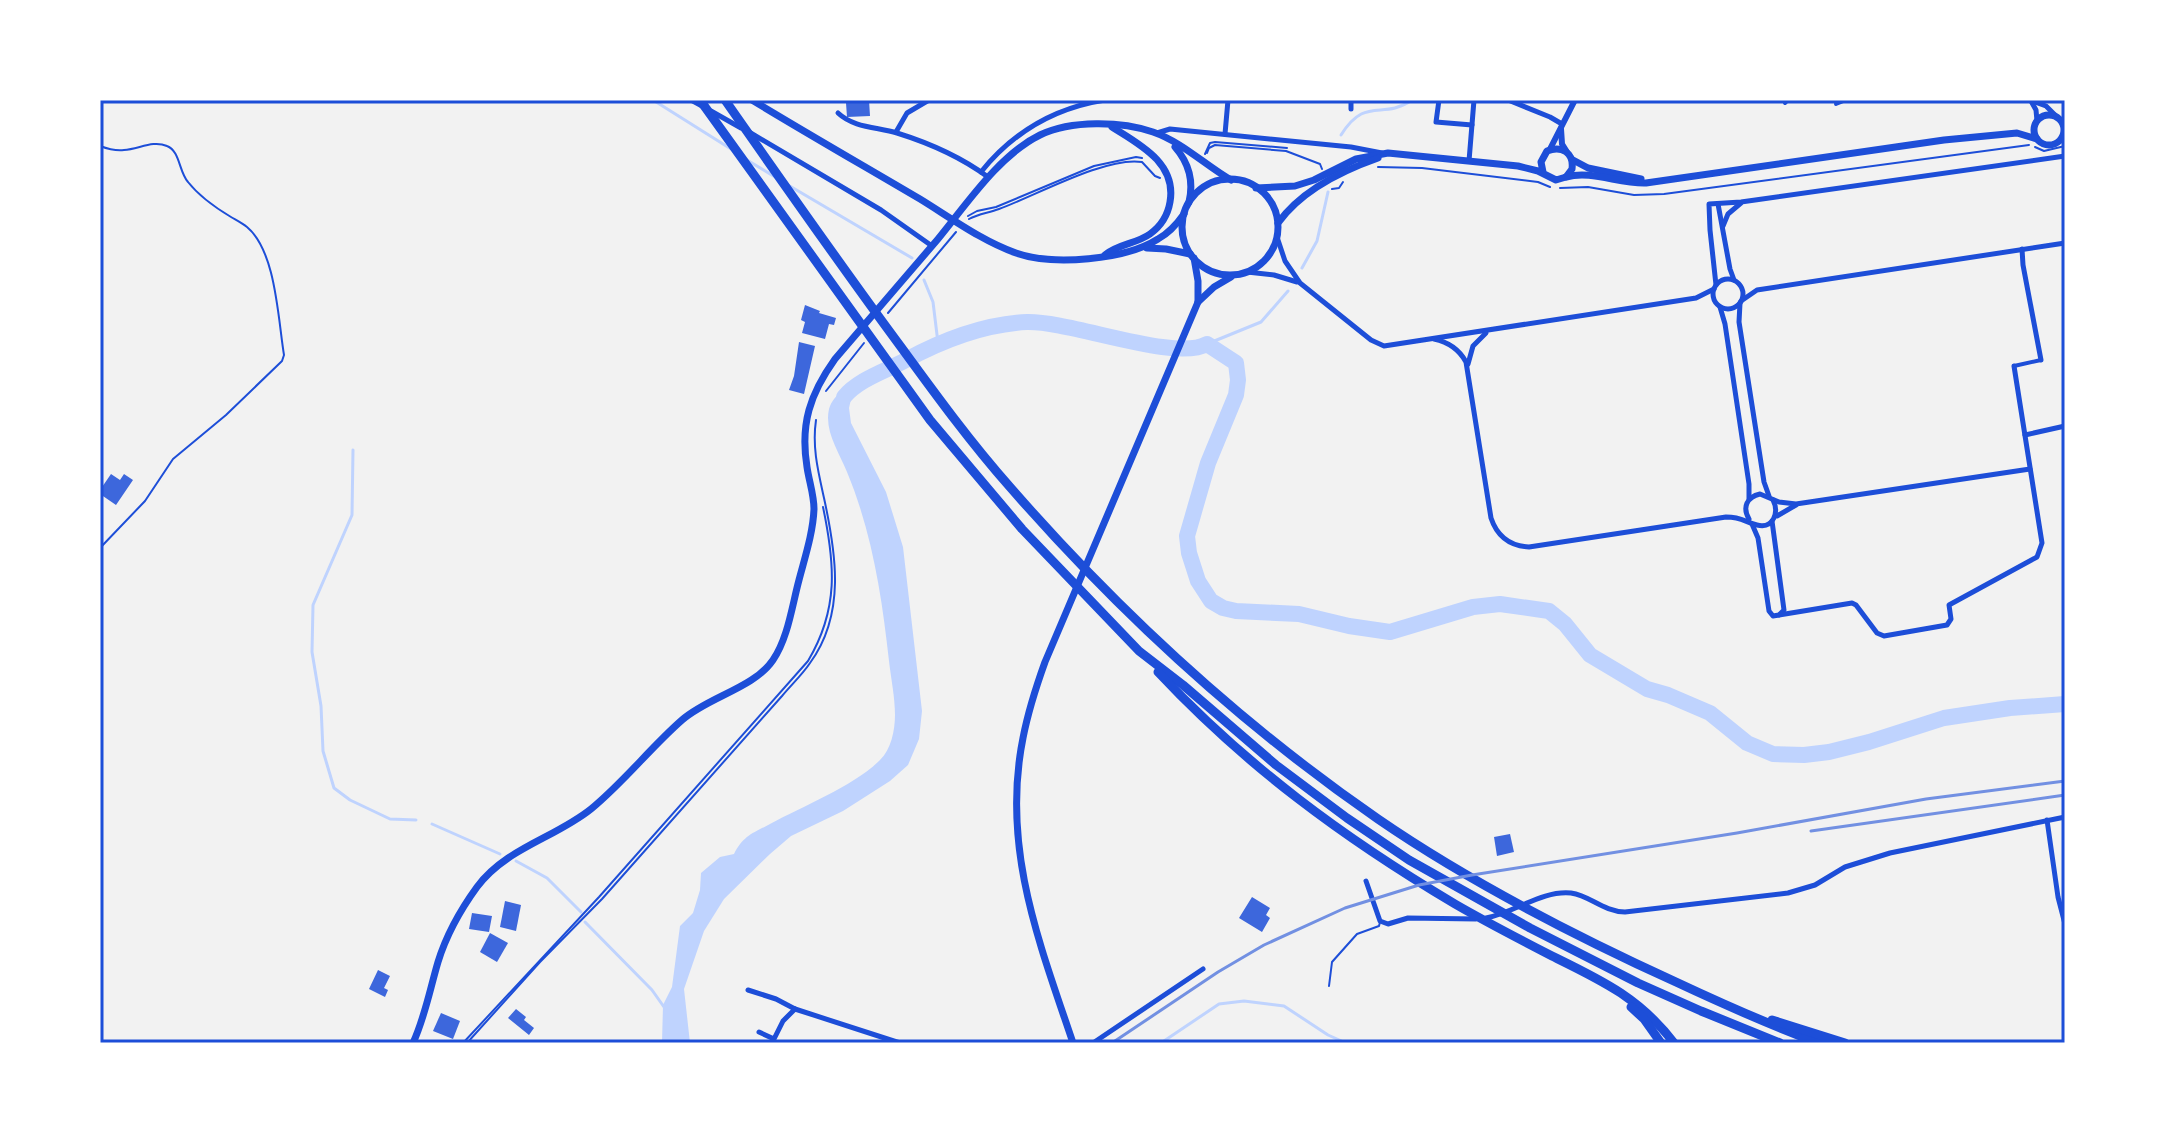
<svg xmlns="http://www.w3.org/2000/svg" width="2165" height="1143" viewBox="0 0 2165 1143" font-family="'Crimson Pro',serif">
<rect width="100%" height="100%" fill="#f2f2f2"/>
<!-- water -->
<path fill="#bfd3fe" d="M860,383l-8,12 -3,13 2,15 35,69 17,55 19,164 -3,28 -11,26 -18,16 -47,30 -52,25 -21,18 -46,45 -20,32 -20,58 6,54h-28l1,-38 9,-18 8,-61 13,-13 7,-23 1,-17 19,-16 14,-3c9,-18 19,-21 36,-30 33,-18 84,-38 110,-64 11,-10 15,-30 15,-45 0,-18 -4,-36 -6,-54 -7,-64 -17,-129 -42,-189 -8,-20 -23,-41 -18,-63 5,-16 18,-20 31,-26z"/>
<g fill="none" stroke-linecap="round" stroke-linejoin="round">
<!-- stream -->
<g stroke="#bfd3fe" stroke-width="3">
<polyline points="653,100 731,149"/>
<path d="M1341,135c25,-40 41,-14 71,-35"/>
<polyline points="747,160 775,177"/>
<polyline points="788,185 912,258"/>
<polyline points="1302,268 1317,241 1328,192"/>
<polyline points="924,280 933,302 938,343"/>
<polyline points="1207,344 1261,322 1288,291"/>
<polyline points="353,450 352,515 313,605 312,652 321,706 323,751 334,788 350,800 390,819 416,820"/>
<polyline points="432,824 500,854"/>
<polyline points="516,861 547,878 581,912"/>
<polyline points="585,922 652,990 664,1007"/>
<polyline points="1161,1043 1219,1004 1244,1001 1284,1006 1328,1035 1346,1043"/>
</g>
<!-- river -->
<path stroke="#bfd3fe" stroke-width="16" d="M844,397c15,-18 42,-26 62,-37 37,-20 79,-36 121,-38 44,-1 148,40 180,22l29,19 2,17 -2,15 -28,68 -21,73 2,17 9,28 13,20 12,7 13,3 63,3 50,12 41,6 83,-25 27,-3 49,7 16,13 25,31 57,34 21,6 42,18 37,30 26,11 31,1 25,-3 40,-10 75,-24 66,-10 55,-4"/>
</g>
<!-- building -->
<g fill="#3d67dc">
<polygon points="839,100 869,100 870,116 847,117 846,103 840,103"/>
<polygon points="805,305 820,311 819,313 836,318 834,325 829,324 825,339 802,333 805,322 801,320"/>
<polygon points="799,342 815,346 804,394 789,390 794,376"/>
<polygon points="111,474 120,480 124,474 133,480 116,505 100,494 100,490"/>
<polygon points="1510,834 1514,852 1497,856 1494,837"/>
<polygon points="1252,897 1270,908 1266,915 1270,918 1262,932 1239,918"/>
<polygon points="505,901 521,905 516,931 500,927"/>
<polygon points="472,913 492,916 489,932 469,929"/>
<polygon points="490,933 508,943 497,962 480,952"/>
<polygon points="378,970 390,976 384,988 388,990 385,997 369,989"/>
<polygon points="516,1009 526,1017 524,1020 534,1028 529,1035 508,1018"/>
<polygon points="441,1013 460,1021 453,1039 433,1031"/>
</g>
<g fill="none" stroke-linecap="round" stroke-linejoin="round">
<!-- path -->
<g stroke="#1d4ed8" stroke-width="2">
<polyline points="2035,147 2044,151 2065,146"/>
<polyline points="1207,153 1209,148 1215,145 1286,151 1320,164 1322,169"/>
<polyline points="1205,154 1210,143 1215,142 1287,148"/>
<polyline points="1378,167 1422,168 1538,182 1550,187"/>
<polyline points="1560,188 1588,187 1634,195 1664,194 2029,145"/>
<polyline points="1332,189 1339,188 1343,182"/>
<polyline points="968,216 977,211 996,207 1094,166 1136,157 1142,158"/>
<path d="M969,219c9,-5 19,-6 30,-10 36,-13 107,-53 143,-47l13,14 5,2"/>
<polyline points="888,313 956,232"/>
<polyline points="826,391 864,343"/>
<path d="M463,1043l136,-146 209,-236c31,-52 27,-97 15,-154"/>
<path d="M467,1043l73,-81 62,-63 180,-203c9,-11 20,-21 28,-33 36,-49 26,-110 14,-165 -6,-27 -12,-51 -8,-78"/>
</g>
<!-- service -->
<g stroke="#1d4ed8" stroke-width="2">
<path d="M100,146c8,3 16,5 24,4 15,-1 29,-10 43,-4 13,5 12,26 21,36 11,14 28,26 43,35 5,3 11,6 16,10 29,24 31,92 37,128l-2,6 -56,54 -53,44 -28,42 -45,47"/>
<polyline points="1329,986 1332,962 1357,934 1379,926 1380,922"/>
</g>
<!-- pedestrian -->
<g stroke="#1d4ed8" stroke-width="4">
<polyline points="1785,103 1788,100"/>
<polyline points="1836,104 1846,100"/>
<polyline points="2014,366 2041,360"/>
</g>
<!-- minor -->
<g stroke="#1d4ed8" stroke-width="5">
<polyline points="691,100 702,106"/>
<polyline points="1351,100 1351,109"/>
<polyline points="1439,100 1436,122 1472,125"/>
<polyline points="1508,100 1550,117 1562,124"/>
<polyline points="2030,100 2046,106 2058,118"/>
<polyline points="2031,101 2036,110 2037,121"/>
<polyline points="711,111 741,128"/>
<path d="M838,113c16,15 39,14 59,20 32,10 64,24 91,44"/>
<polyline points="749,132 881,210 932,246"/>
<polyline points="896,132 907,113 929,100"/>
<polyline points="1157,133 1170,129 1351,147 1382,153"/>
<polyline points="1225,134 1228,100"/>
<polyline points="1469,161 1474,100"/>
<path d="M981,172c33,-41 73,-64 124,-72"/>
<polyline points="1718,204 1730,269 1734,280"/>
<polyline points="1723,226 1728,214 1741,203"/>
<polyline points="1277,237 1285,261 1300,283 1371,340 1384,346 1696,298 1714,289"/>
<polyline points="2022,249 2023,265 2041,360"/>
<polyline points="1247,272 1274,275 1297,282"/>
<circle cx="1728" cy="294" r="15"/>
<polyline points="1716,285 1710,230 1709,204 1741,202 2065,156"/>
<polyline points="1741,301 1757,290 2065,243"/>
<polyline points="1740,303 1739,322 1764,482 1769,496"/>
<polyline points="1720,307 1725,324 1749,484 1749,499"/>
<path d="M1434,339c14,3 25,10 32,23l25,156c6,18 18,28 38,29l197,-30c17,0 18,5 31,8 17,4 22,-13 16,-25"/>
<polyline points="1468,364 1473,346 1486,333"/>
<polyline points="2025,435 2065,426"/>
<polyline points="1777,516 1796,505"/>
<path d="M1749,519c-7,-12 -2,-22 11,-25l19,8 17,2 234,-35"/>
<polyline points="1752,524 1758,538 1769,611 1773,616 1779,615 1784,610 1772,521"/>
<polyline points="1779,615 1852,603 1856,605 1877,633 1884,636 1947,625 1951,619 1949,605 2037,557 2042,543 2014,366"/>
<polyline points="2047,820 2058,897 2065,924"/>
<polyline points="1366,881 1380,921 1388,924 1408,918 1476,919"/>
<path d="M1486,918c28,-5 56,-28 85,-25 20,3 31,18 54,19l163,-19 27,-8 30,-18 45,-14 175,-36"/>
<polyline points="748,990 776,999 795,1009 900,1043"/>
<polyline points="759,1032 774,1039 783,1021 795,1009"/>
<polyline points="1093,1043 1203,969"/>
</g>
<!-- tertiary -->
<g stroke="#1d4ed8" stroke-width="6">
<polyline points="1561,129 1562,144 1567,152"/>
<polyline points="1550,149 1575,100"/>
</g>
<!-- secondary -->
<g stroke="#1d4ed8" stroke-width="7">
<path d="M752,100c56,34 112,66 168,99 31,19 62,42 96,54 37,13 109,7 142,-14 11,-6 19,-15 26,-25"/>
<circle cx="2049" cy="130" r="15"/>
<path d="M1175,147c14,16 19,34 14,55"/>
<polyline points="1573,160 1588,168 1641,179"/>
<path d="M1566,177c26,-7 53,7 80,6l298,-43 73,-7 20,6"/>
<circle cx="1230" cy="227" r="48"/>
<path d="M1256,188l39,-2 19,-6 42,-21 32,-6 130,13 20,5 18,9 10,-3 6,-8c2,-16 -10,-24 -25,-18l-6,11 2,10"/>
<path d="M1278,223c23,-32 63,-52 100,-65"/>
<polyline points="1147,248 1166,249 1190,254"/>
<path d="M1105,255c13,-11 31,-11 45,-21 11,-8 18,-20 20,-32 7,-39 -31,-58 -58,-75"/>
<polyline points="1198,302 1214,287 1231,277"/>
<path d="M413,1043c12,-26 17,-54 25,-81 8,-26 23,-53 39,-75 29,-39 78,-49 114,-78 33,-27 59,-61 91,-89 26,-23 72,-32 91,-60 15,-22 19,-54 26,-80 6,-23 14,-47 15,-71 0,-14 -5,-28 -7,-42 -7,-43 3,-73 28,-108 34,-40 69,-80 103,-120 28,-34 61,-84 102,-104 31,-15 81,-14 113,-3 29,10 52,33 78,48"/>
<path d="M1073,1043c-34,-101 -72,-196 -50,-305 5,-26 13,-51 22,-76l153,-360v-21l-4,-23"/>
</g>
<!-- motorway -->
<g stroke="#1d4ed8" stroke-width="9">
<polyline points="700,100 930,420 1022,529 1139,651 1183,685 1276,765 1347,818 1409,860 1530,928 1638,983 1701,1011 1780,1043"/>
<path d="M725,100c58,83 116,166 176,247 35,48 70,96 109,140 109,125 232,238 368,332 93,64 195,116 298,163 47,22 94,43 143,61"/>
<path d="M1158,672c88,94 186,166 297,232 31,18 64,35 97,52 49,24 88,42 122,87"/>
<polyline points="1631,1007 1644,1019 1661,1043"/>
<polyline points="1772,1020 1845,1043"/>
</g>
<!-- rail -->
<g stroke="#7290e2" stroke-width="3">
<polyline points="1811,831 2065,795"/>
<polyline points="1112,1043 1218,972 1264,945 1345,908 1419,885 1472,875 1737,833 1926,799 2065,781"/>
</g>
</g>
<!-- border -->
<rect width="2165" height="1143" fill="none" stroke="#ffffff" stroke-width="204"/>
<rect x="102" y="102" width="1961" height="939" fill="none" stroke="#1d4ed8" stroke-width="3"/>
</svg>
